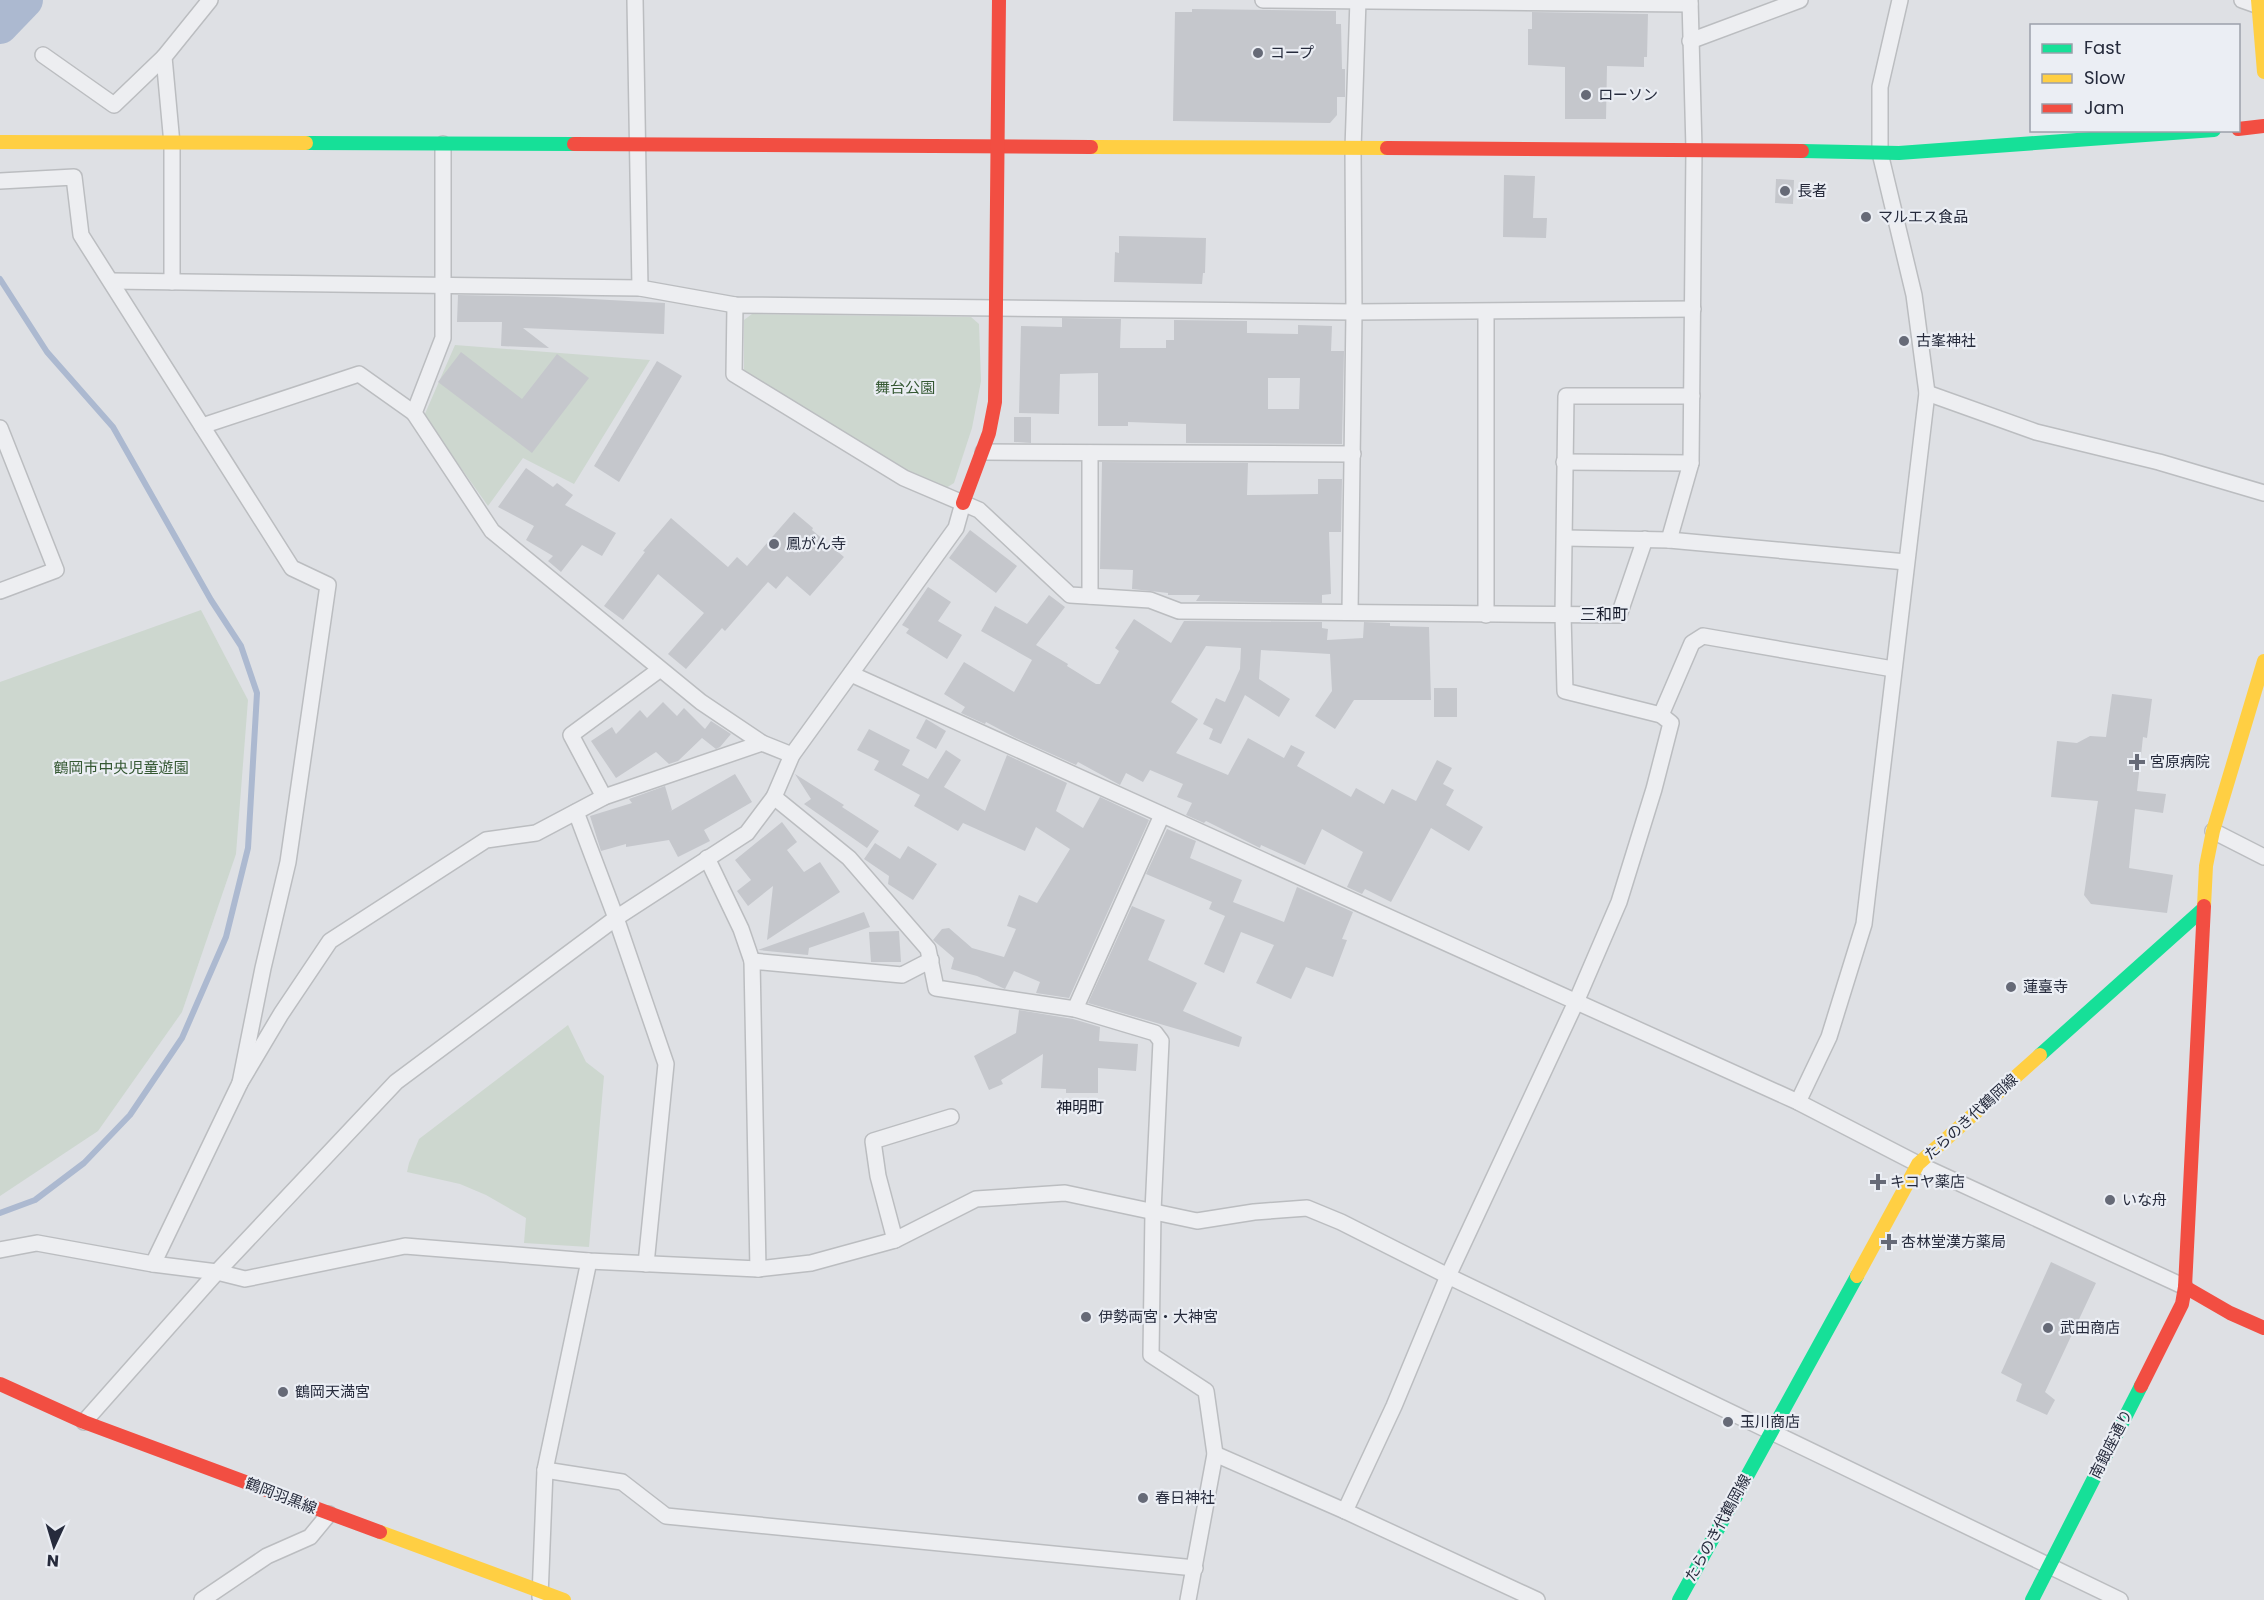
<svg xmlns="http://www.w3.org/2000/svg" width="2264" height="1600" viewBox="0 0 2264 1600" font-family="Poppins,'Noto Sans JP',sans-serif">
<rect width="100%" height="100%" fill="#dee0e4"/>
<!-- green -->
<g fill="#cdd7cf">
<polygon points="752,314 971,317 979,324 981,381 972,428 954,483 946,488 906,473 744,371 744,320"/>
<polygon points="455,345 650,360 574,484 523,458 488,506 424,416"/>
<polygon points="201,610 248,700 236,854 182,1012 98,1131 0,1196 0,682"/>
<polygon points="568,1025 586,1062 604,1076 589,1247 524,1243 526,1218 486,1195 460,1184 407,1172 409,1163 419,1139"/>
</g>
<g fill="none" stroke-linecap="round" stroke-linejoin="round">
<!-- stream -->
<polyline stroke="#acb9d0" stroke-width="6" points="0,279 47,352 113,427 211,600 241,646 257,693 248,848 226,937 182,1038 130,1115 84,1163 35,1200 0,1213"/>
<!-- river -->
<polyline stroke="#acb9d0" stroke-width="36" points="0,26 25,0"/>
</g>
<!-- building -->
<g fill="#c5c7cc" fill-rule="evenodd">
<polygon points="1192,9 1336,11 1336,24 1341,24 1342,69 1345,69 1345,97 1337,97 1337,115 1330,123 1173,121 1175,12 1192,12"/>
<polygon points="1532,12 1648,14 1647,57 1644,57 1644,67 1607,66 1606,119 1565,119 1565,67 1528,65 1528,29 1532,29"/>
<polygon points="1504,175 1535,176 1533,218 1547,218 1546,238 1503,237"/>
<polygon points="1776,179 1794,180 1793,204 1775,203"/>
<polygon points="1119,236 1206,238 1205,273 1203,273 1202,284 1114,282 1115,252 1119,253"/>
<polygon points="458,295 555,297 665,303 664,334 523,328 549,348 501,346 502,322 457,322"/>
<path d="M1062,318l59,1 -1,29h46v-8h8v-20l73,1v12l51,1v-9l34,1 -1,25h13l-2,93 -156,-1v-19l-58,-2v4h-30v-53l-38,1 -1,40 -40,-1 2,-87 41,1zM1268,378h32l-1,31h-31z"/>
<polygon points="461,352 522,399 557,354 589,378 532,453 438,382"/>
<polygon points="657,361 682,376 619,482 594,466"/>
<polygon points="1014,417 1031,417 1031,443 1014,442"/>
<polygon points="1102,462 1248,463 1247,495 1318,494 1318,479 1342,479 1341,532 1329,532 1331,594 1322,595 1322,603 1196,601 1200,595 1168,595 1168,593 1132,589 1133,570 1100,569"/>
<polygon points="526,468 553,487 557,483 573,495 565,505 616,533 602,556 582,545 561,572 548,561 553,556 526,540 534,526 498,507"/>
<polygon points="794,512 813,528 812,530 844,557 810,596 787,576 776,589 768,582 725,631 722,628 686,669 668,654 704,613 658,574 623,620 604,606 645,552 643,551 671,518 728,567 737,557 747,566"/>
<polygon points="970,530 1017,566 996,593 949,558"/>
<polygon points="928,587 951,602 938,621 962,635 947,659 906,633 909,629 902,625"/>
<polygon points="1049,595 1065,607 1036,645 1068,664 1067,666 1096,684 1100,684 1119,651 1115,648 1134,619 1171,643 1184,621 1322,622 1322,628 1328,629 1327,640 1363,638 1364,622 1390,623 1390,626 1429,627 1431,700 1354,700 1335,729 1315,716 1332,691 1330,654 1261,650 1259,679 1290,699 1279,717 1245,695 1221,744 1209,739 1213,729 1203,724 1216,698 1225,702 1240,669 1241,648 1206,646 1171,702 1198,719 1176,753 1228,775 1248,738 1284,758 1291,745 1305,752 1297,766 1351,797 1356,788 1384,804 1392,789 1416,801 1437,760 1452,768 1443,784 1454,790 1446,805 1483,827 1469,851 1431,828 1391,902 1365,889 1362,894 1347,887 1363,852 1322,829 1305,865 1261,845 1260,848 1206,821 1204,823 1186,815 1192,803 1177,797 1183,784 1150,770 1143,782 1126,773 1120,785 1078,762 1076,765 1014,737 986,722 985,724 961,713 965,707 944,694 964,662 1014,692 1032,660 981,631 995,606 1027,624"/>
<rect x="1434" y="688" width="23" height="29"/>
<polygon points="2112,694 2152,699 2147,738 2143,737 2137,791 2166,794 2163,813 2135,809 2129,868 2173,875 2167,913 2091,904 2084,895 2098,801 2051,797 2057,741 2077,743 2090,736 2106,737"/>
<polygon points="663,702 677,716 684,708 705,729 711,721 731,734 720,747 716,749 702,738 678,761 669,764 656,752 616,778 591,741 612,727 616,734 640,710 647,718"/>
<polygon points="926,719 946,731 936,749 916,738"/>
<polygon points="869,729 910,750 902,765 928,779 946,750 961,760 944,787 985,811 1007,755 1067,783 1056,811 1083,828 1100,797 1149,820 1069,998 1036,993 1040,982 1014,971 1005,989 977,976 951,969 954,958 933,940 942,929 949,928 972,948 1004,957 1016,929 1007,926 1019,895 1037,903 1070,849 1036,827 1025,851 963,823 958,831 914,806 920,795 874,770 879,761 857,750"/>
<polygon points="735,774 752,802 704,830 710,841 678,857 669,840 626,847 626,844 601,851 590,816 632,803 629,799 665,786 672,810 669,812"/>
<polygon points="795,774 844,805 842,807 879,831 867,848 804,804 811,799"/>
<polygon points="782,822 797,842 787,850 804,872 820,862 840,892 767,940 773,886 748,906 737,891 751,880 735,860"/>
<polygon points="1167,829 1196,841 1190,858 1242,880 1233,902 1284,922 1297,887 1353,912 1342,939 1347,940 1333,977 1306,967 1291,999 1256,983 1274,945 1241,932 1224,973 1204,964 1225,916 1209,909 1212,902 1146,874"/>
<polygon points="875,843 900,859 908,846 937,864 913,900 888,884 889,876 864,859"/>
<polygon points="1132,906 1165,920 1148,960 1197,983 1183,1011 1242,1037 1239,1047 1088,1003"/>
<polygon points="864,912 870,927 809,948 808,955 758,950"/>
<polygon points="899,931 901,962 871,962 869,932"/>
<polygon points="1019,1010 1073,1019 1100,1027 1099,1041 1138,1044 1136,1071 1098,1068 1098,1093 1066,1093 1066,1089 1041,1088 1043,1054 1001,1080 1003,1084 989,1090 974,1056 1016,1033"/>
<polygon points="2051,1262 2096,1283 2045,1392 2055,1400 2047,1415 2016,1401 2022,1384 2001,1373"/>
</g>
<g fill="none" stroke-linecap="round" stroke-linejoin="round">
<!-- street casing -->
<g stroke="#bbbdc0" stroke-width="18">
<g id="street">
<polyline points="635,0 640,288"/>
<polyline points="1263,0 1690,4"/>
<polyline points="2242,0 2259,6"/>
<polyline points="1690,41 1800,0"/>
<polyline points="43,55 114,105 164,57"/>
<polyline points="443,144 443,338 414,413 492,531 701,702 762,743 792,755"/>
<polyline points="0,181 74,177 81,235 292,568 328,585 288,862 263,968 240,1083"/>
<polyline points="112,281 640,288 735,305 1354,312 1693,309"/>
<polyline points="172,282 172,144 164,57 210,0"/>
<polyline points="735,305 734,374 904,478 979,510 1070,595 1150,600 1179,611 1619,615 1645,539"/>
<polyline points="1486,312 1486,615"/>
<polyline points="1927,393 2036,432 2159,462 2264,493"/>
<polyline points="202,426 359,374 414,413"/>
<polyline points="0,428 56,570 0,591"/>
<polyline points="983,452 1353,454"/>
<polyline points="1090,453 1090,596"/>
<polyline points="1564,462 1691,463"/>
<polyline points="1565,538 1669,540 1906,562"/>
<polyline points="1669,540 1691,463 1694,149 1690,0"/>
<polyline points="1350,612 1354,312 1353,149 1358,0"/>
<polyline points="851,674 1798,1102 1918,1164 2185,1287"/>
<polyline points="1661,715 1692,643 1703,636 1893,669"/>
<polyline points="604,797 571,735 659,670"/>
<polyline points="774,797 849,858 928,949 936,988 1075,1009 1155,1033 1161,1041 1153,1211 1151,1355 1206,1391 1215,1454 1188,1600"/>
<polyline points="576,812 616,918 666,1064 646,1264"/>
<polyline points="2213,831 2264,857"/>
<polyline points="707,858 741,929 752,961"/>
<polyline points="1075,1009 1162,815"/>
<polyline points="1798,1102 1829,1037 1864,924 1927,393 1914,295 1880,153 1880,87 1900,0"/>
<polyline points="895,1240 878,1176 873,1141 951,1117"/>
<polyline points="0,1250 37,1243 153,1264 217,1272 245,1279 405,1246 589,1261 758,1269 811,1263 895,1240 976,1199 1065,1193 1197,1221 1254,1212 1307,1208 1341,1222 1448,1276 2120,1600"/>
<polyline points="153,1264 240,1083 281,1014 330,941 486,840 536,833 604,797 762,743"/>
<polyline points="758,1269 752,961 902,975 931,960"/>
<polyline points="84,1422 217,1272 396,1082 616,918 747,833 774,797 792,755 956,528 963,503"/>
<polyline points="1215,1454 1345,1511 1537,1600"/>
<polyline points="545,1470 622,1482 666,1516 1195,1568"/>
<polyline points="1345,1511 1394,1406 1448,1276 1576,1002 1619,902 1654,789 1671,723 1661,715 1565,691 1563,615 1566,396 1692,396"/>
<polyline points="540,1597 545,1470 589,1261"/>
<polyline points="202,1600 267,1556 310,1537 329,1514"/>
</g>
</g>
<!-- street -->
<use href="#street" stroke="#edeef1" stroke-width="15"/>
<!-- fast -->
<g stroke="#16e098" stroke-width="14">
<polyline points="306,143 574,144"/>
<polyline points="1802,151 1899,153 2214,130"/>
<polyline points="2040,1055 2202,910"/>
<polyline points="1679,1600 1857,1276"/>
<polyline points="2032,1600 2141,1386"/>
</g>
<!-- slow -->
<g stroke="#ffcf43" stroke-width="14">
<polyline points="2258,0 2264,72"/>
<polyline points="0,142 306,143"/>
<polyline points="1091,147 1387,148"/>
<polyline points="2204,906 2206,866 2213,831 2264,661"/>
<polyline points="1857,1276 1918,1164 2040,1055"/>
<polyline points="380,1532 564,1600"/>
</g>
<!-- jam -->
<g stroke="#f24e42" stroke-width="14">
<polyline points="2238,129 2264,126"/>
<polyline points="574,144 1091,147"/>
<polyline points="1387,148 1802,151"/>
<polyline points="963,503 989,433 995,402 999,0"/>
<polyline points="2185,1287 2230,1313 2264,1328"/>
<polyline points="0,1384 84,1422 380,1532"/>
<polyline points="2141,1386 2182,1304 2185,1287 2204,906"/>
</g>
</g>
<!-- markers -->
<g fill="#666a77" stroke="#ebeef4" stroke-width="2">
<circle cx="1258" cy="53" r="6"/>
<circle cx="1586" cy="95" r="6"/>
<circle cx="1785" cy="191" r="6"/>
<circle cx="1866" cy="217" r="6"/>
<circle cx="1904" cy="341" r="6"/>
<circle cx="774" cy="544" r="6"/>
<path d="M2134 753h6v6h6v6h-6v6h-6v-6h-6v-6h6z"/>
<circle cx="2011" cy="987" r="6"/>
<path d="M1875 1173h6v6h6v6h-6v6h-6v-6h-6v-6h6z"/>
<circle cx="2110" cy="1200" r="6"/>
<path d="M1886 1233h6v6h6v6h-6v6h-6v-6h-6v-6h6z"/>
<circle cx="1086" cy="1317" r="6"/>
<circle cx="2048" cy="1328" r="6"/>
<circle cx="283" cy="1392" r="6"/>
<circle cx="1728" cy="1422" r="6"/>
<circle cx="1143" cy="1498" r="6"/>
</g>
<g text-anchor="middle" stroke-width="4.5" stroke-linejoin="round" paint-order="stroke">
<!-- poi labels -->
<g font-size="15" fill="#262b3c" stroke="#ebeef4" text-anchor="start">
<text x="1270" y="58">コープ</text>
<text x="1598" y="100">ローソン</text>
<text x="1797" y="196">長者</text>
<text x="1878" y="222">マルエス食品</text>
<text x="1916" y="346">古峯神社</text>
<text x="786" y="549">鳳がん寺</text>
<text x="2150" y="767">宮原病院</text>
<text x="2023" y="992">蓮臺寺</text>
<text x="1890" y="1187">キコヤ薬店</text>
<text x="2122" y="1205">いな舟</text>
<text x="1901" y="1247">杏林堂漢方薬局</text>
<text x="1098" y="1322">伊勢両宮・大神宮</text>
<text x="2060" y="1333">武田商店</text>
<text x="295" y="1397">鶴岡天満宮</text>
<text x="1740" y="1427">玉川商店</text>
<text x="1155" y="1503">春日神社</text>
</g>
<!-- park labels -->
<g font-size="15" fill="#355833" stroke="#ebeef4">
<text x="905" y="393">舞台公園</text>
<text x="121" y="773">鶴岡市中央児童遊園</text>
</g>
<!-- street labels -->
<g font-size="15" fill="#262b3c" stroke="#ebeef4">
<text transform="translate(1971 1117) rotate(-42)" y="5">たらのき代鶴岡線</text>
<text transform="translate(2111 1444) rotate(-63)" y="5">南銀座通り</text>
<text transform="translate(281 1496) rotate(21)" y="5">鶴岡羽黒線</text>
<text transform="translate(1718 1528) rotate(-61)" y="5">たらのき代鶴岡線</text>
</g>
<!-- neighbourhood labels -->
<g font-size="16" fill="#181d2d" stroke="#ebeef4">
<text x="1604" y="620">三和町</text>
<text x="1080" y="1113">神明町</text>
</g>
</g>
<!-- legend -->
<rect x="2030" y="24" width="210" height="108" fill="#ebeef4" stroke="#9ca0aa" stroke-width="1.5"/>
<rect x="2042" y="44" width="30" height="9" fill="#16e098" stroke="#9ca0aa" stroke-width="1.5"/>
<text x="2084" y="54" font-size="18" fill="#262b3c">Fast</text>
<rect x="2042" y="74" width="30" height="9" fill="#ffcf43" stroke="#9ca0aa" stroke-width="1.5"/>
<text x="2084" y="84" font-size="18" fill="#262b3c">Slow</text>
<rect x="2042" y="104" width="30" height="9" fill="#f24e42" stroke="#9ca0aa" stroke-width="1.5"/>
<text x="2084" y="114" font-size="18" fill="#262b3c">Jam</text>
<!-- north arrow -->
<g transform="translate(54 1546) rotate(184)" stroke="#ebeef4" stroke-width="4.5" paint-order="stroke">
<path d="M0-4.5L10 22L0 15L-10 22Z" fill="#262b3c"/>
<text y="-9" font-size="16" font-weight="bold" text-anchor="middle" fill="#262b3c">N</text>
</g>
</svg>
